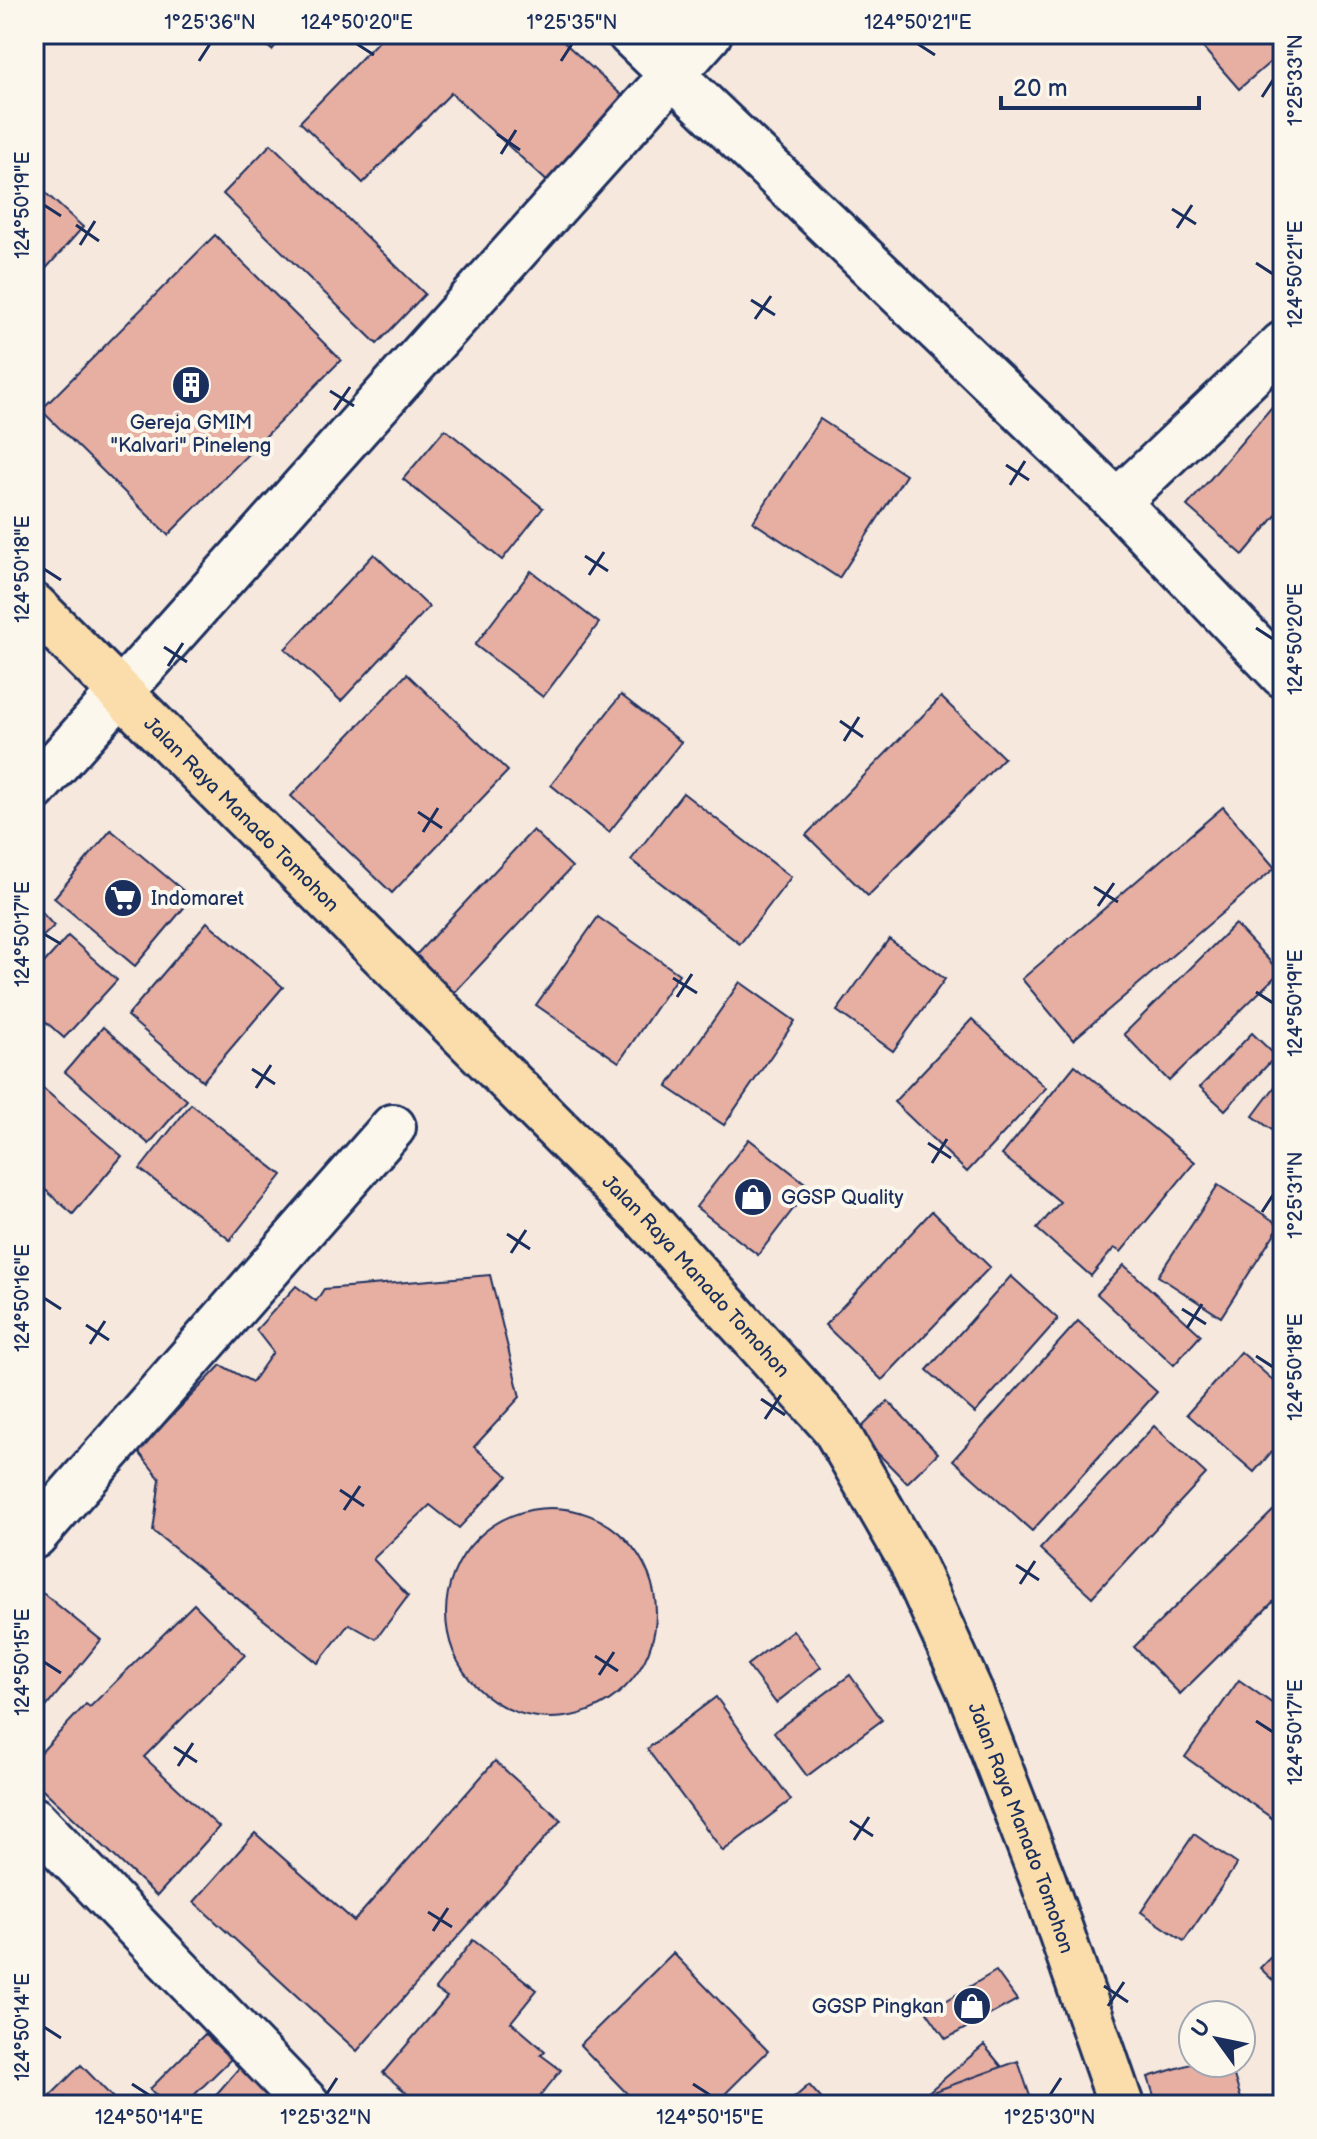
<svg xmlns="http://www.w3.org/2000/svg" width="1317" height="2139" viewBox="0 0 1317 2139" font-family="'Balsamiq Sans',sans-serif">
<rect width="100%" height="100%" fill="#f7e8dd"/>
<filter id="ink" filterUnits="userSpaceOnUse"><feTurbulence type="fractalNoise" baseFrequency=".0125" numOctaves="2"/><feDisplacementMap in="SourceGraphic" scale="16" xChannelSelector="R" yChannelSelector="G"/><feConvolveMatrix kernelMatrix="1 2 1 2 8 2 1 2 1" color-interpolation-filters="sRGB"/></filter>
<g filter="url(#ink)">
<!-- building -->
<g fill="#e7aea2" stroke="#1b2f5e" stroke-width="2">
<polygon points="252,34 285,34 272,50"/>
<polygon points="385,34 555,34 627,100 550,184 451,93 363,183 300,122"/>
<polygon points="1191,34 1283,34 1283,51 1239,89"/>
<polygon points="271,144 425,294 377,344 223,194"/>
<polygon points="38,186 83,227 34,282 34,190"/>
<polygon points="215,235 341,360 168,535 41,410"/>
<polygon points="1283,394 1283,507 1243,555 1187,506"/>
<polygon points="820,419 906,475 839,578 753,522"/>
<polygon points="445,429 543,508 502,560 403,479"/>
<polygon points="374,554 429,607 341,701 285,649"/>
<polygon points="531,571 599,623 543,697 475,645"/>
<polygon points="407,674 508,771 392,893 291,796"/>
<polygon points="621,695 681,742 609,832 551,785"/>
<polygon points="941,697 1004,758 868,896 806,835"/>
<polygon points="683,793 791,877 740,944 631,860"/>
<polygon points="1223,807 1275,868 1073,1040 1022,979"/>
<polygon points="111,830 192,898 135,966 54,898"/>
<polygon points="533,830 572,867 453,994 414,957"/>
<polygon points="34,904 54,926 34,945"/>
<polygon points="598,917 679,974 619,1062 536,1005"/>
<polygon points="207,922 283,987 203,1081 127,1016"/>
<polygon points="1235,924 1280,972 1169,1081 1124,1034"/>
<polygon points="68,936 117,980 64,1038 34,1011 34,974"/>
<polygon points="889,939 945,979 893,1051 837,1011"/>
<polygon points="740,982 795,1021 724,1125 667,1087"/>
<polygon points="972,1019 1046,1088 967,1172 894,1102"/>
<polygon points="103,1027 187,1100 149,1144 65,1072"/>
<polygon points="1252,1033 1276,1056 1225,1110 1200,1087"/>
<polygon points="1075,1065 1195,1162 1121,1252 1114,1248 1091,1276 1037,1229 1060,1202 1002,1155"/>
<polygon points="1283,1076 1283,1138 1253,1116"/>
<polygon points="38,1084 122,1156 73,1214 34,1180 34,1089"/>
<polygon points="191,1104 282,1175 230,1240 140,1169"/>
<polygon points="749,1139 810,1187 758,1255 696,1207"/>
<polygon points="1218,1185 1280,1225 1221,1317 1158,1276"/>
<polygon points="932,1211 990,1267 882,1380 825,1325"/>
<polygon points="1124,1265 1201,1335 1174,1365 1097,1294"/>
<polygon points="490,1275 520,1397 474,1447 508,1476 459,1528 430,1505 373,1559 408,1596 376,1639 349,1624 318,1663 153,1531 160,1479 138,1451 221,1365 252,1382 273,1352 256,1330 296,1286 316,1301 324,1289"/>
<polygon points="1011,1276 1058,1319 975,1413 927,1370"/>
<polygon points="1078,1321 1157,1392 1032,1531 953,1460"/>
<polygon points="1241,1352 1283,1389 1283,1439 1254,1472 1187,1414"/>
<polygon points="888,1401 938,1453 907,1483 857,1432"/>
<polygon points="1154,1426 1206,1474 1092,1597 1040,1549"/>
<polygon points="1282,1502 1283,1592 1180,1694 1134,1647"/>
<circle cx="551" cy="1613" r="105"/>
<polygon points="34,1586 101,1640 34,1722"/>
<polygon points="194,1604 245,1655 144,1757 219,1827 157,1896 34,1781 34,1760 86,1704 90,1707"/>
<polygon points="793,1630 821,1667 776,1703 747,1665"/>
<polygon points="850,1675 882,1720 807,1776 774,1732"/>
<polygon points="1239,1680 1283,1711 1283,1826 1185,1757"/>
<polygon points="716,1697 791,1800 723,1851 647,1749"/>
<polygon points="495,1761 561,1820 357,2051 194,1902 255,1833 354,1921"/>
<polygon points="1194,1834 1237,1864 1184,1941 1141,1912"/>
<polygon points="473,1940 537,1990 511,2022 545,2051 541,2055 561,2070 533,2105 400,2105 408,2094 383,2073 447,1997 435,1989"/>
<polygon points="1283,1944 1283,1990 1260,1968"/>
<polygon points="673,1953 768,2051 714,2105 638,2105 580,2045"/>
<polygon points="996,1971 1017,2000 946,2039 927,2012"/>
<polygon points="205,2034 231,2059 184,2105 165,2105 150,2089"/>
<polygon points="984,2045 1033,2105 913,2105"/>
<polygon points="245,2061 285,2094 275,2105 207,2105"/>
<polygon points="1018,2061 1033,2105 903,2105 902,2103"/>
<polygon points="1194,2063 1230,2063 1243,2105 1157,2105 1148,2077"/>
<polygon points="81,2065 120,2105 41,2105"/>
<polygon points="809,2085 827,2105 786,2105"/>
</g>
<g fill="none" stroke-linecap="round" stroke-linejoin="round">
<!-- minor casing -->
<g stroke="#1b2f5e" stroke-width="50">
<g id="minor">
<polyline points="630,34 1117,502 1283,675"/>
<polyline points="1117,502 1283,344"/>
<polyline points="34,789 709,34"/>
<polyline points="34,1536 393,1127"/>
<polyline points="34,1820 308,2105"/>
</g>
</g>
<!-- highway casing -->
<g stroke="#1b2f5e" stroke-width="50">
<g id="highway">
<path id="s1" d="M34,606l611,611 189,210 77,134 58,128 74,191 78,225"/>
</g>
</g>
<!-- minor -->
<use href="#minor" stroke="#fbf7ec" stroke-width="44"/>
<!-- highway -->
<use href="#highway" stroke="#faddab" stroke-width="44"/>
</g>
</g>
<!-- ticks -->
<path fill="none" stroke="#1b2f5e" stroke-width="3" d="M357,44l17,11M918,44l17,11M199,61l11,-17M561,61l11,-17M1262,97l11,-17M497,134l23,16M501,154l15,-24M44,205l17,11M1172,209l24,15M76,225l23,16M1177,228l15,-23M80,245l15,-24M1256,263l17,11M751,300l24,15M755,319l16,-23M330,391l24,15M334,410l16,-23M1006,465l23,15M1010,485l15,-24M585,556l23,15M44,569l17,11M589,575l15,-23M1256,628l17,11M164,647l23,15M168,666l15,-23M840,721l23,16M844,741l15,-24M418,812l24,16M423,832l15,-24M1094,887l24,15M1098,906l16,-23M44,934l17,10M673,978l24,15M1256,992l17,11M677,997l15,-23M252,1069l23,15M256,1088l15,-23M928,1143l23,15M932,1163l15,-24M1262,1212l11,-17M507,1234l23,15M511,1253l15,-23M44,1298l17,11M1182,1309l24,15M86,1325l23,15M1187,1328l15,-24M90,1344l15,-23M1256,1356l17,11M761,1399l24,16M765,1419l16,-24M340,1490l24,16M344,1510l16,-24M1016,1565l23,15M1020,1584l15,-23M595,1656l23,15M44,1662l17,11M599,1675l15,-23M1256,1721l17,11M174,1747l23,15M178,1766l15,-23M850,1821l23,15M854,1840l15,-23M428,1912l24,15M433,1931l15,-23M1104,1986l24,16M1108,2006l16,-24M44,2027l17,11M132,2084l17,11M693,2084l17,11M326,2095l11,-17M1050,2095l11,-17"/>
<!-- icons -->
<defs>
<g id="building-disc" transform="scale(2)"><circle r="9.5" fill="#1b2f5e" stroke="#fbf7ec"/><path d="M-4-6H4V6H1V3H-1V6H-4ZM-2.5-4.3h1.7v1.8h-1.7ZM.8-4.3h1.7v1.8H.8ZM-2.5-1h1.7V.8h-1.7ZM.8-1h1.7V.8H.8Z" fill="#fff"/></g>
<g id="supermarket-disc" transform="scale(2)"><circle r="9.5" fill="#1b2f5e" stroke="#fbf7ec"/><path d="M-6-5.5h2.5l.6 2H6L4.5 2H-2.5L-4.4-4H-6ZM-1.5 3.2a1.3 1.3 0 1 0 .1 0ZM3 3.2a1.3 1.3 0 1 0 .1 0Z" fill="#fff"/></g>
<g id="shop-disc" transform="scale(2)"><circle r="9.5" fill="#1b2f5e" stroke="#fbf7ec"/><path d="M-5-2.5h2.3a2.7 3.5 0 0 1 5.4 0H5L5.5 6h-11ZM-1.5-2.5h3a1.5 2.3 0 0 0-3 0Z" fill="#fff"/></g>
</defs>
<g fill-rule="evenodd">
<use href="#building-disc" x="191" y="385"/>
<use href="#supermarket-disc" x="123" y="898"/>
<use href="#shop-disc" x="753" y="1197"/>
<use href="#shop-disc" x="972" y="2006"/>
</g>
<g text-anchor="middle" stroke-width="8" stroke-linejoin="round" paint-order="stroke">
<!-- poi labels -->
<g font-size="20" fill="#1b2f5e" stroke="#fbf7ec" text-anchor="start">
<text x="191" y="429" text-anchor="middle">Gereja GMIM<tspan x="191" dy="23">"Kalvari" Pineleng</tspan></text>
<text x="151" y="905">Indomaret</text>
<text x="781" y="1204">GGSP Quality</text>
<text x="944" y="2013" text-anchor="end">GGSP Pingkan</text>
</g>
<!-- street labels -->
<g font-size="20" fill="#1b2f5e" stroke="#fbf7ec">
<text dy="7" stroke="none"><textPath href="#s1" startOffset="294">Jalan Raya Manado Tomohon</textPath></text>
<text dy="7" stroke="none"><textPath href="#s1" startOffset="942">Jalan Raya Manado Tomohon</textPath></text>
<text dy="7" stroke="none"><textPath href="#s1" startOffset="1590">Jalan Raya Manado Tomohon</textPath></text>
</g>
</g>
<!-- margin -->
<rect width="1317" height="2139" fill="none" stroke="#fbf7ec" stroke-width="88"/>
<!-- north arrow -->
<g transform="translate(1217 2039) rotate(303)"><circle r="38" fill="#fbf7ec" stroke="#a1a7b3" stroke-width="2"/>
<path d="M0-6L14 30L0 20L-14 30Z" fill="#1b2f5e"/>
<text y="-12" font-size="22" font-weight="bold" text-anchor="middle" fill="#1b2f5e">U</text>
</g>
<!-- scale -->
<path d="M1001 96v12h198v-12" fill="none" stroke="#1b2f5e" stroke-width="4"/>
<text x="1013" y="96" font-size="24" fill="#1b2f5e" stroke="#fbf7ec" stroke-width="6" paint-order="stroke">20 m</text>
<rect x="44" y="44" width="1229" height="2051" fill="none" stroke="#1b2f5e" stroke-width="3"/>
<g font-size="20" text-anchor="middle" fill="#1b2f5e">
<text x="210" y="29">1°25'36"N</text>
<text x="357" y="29">124°50'20"E</text>
<text x="572" y="29">1°25'35"N</text>
<text x="918" y="29">124°50'21"E</text>
<text transform="translate(1295 80) rotate(-90)" y="7">1°25'33"N</text>
<text transform="translate(22 205) rotate(-90)" y="7">124°50'19"E</text>
<text transform="translate(1295 274) rotate(-90)" y="7">124°50'21"E</text>
<text transform="translate(22 569) rotate(-90)" y="7">124°50'18"E</text>
<text transform="translate(1295 639) rotate(-90)" y="7">124°50'20"E</text>
<text transform="translate(22 934) rotate(-90)" y="7">124°50'17"E</text>
<text transform="translate(1295 1003) rotate(-90)" y="7">124°50'19"E</text>
<text transform="translate(1295 1195) rotate(-90)" y="7">1°25'31"N</text>
<text transform="translate(22 1298) rotate(-90)" y="7">124°50'16"E</text>
<text transform="translate(1295 1367) rotate(-90)" y="7">124°50'18"E</text>
<text transform="translate(22 1662) rotate(-90)" y="7">124°50'15"E</text>
<text transform="translate(1295 1732) rotate(-90)" y="7">124°50'17"E</text>
<text transform="translate(22 2027) rotate(-90)" y="7">124°50'14"E</text>
<text x="149" y="2124">124°50'14"E</text>
<text x="326" y="2124">1°25'32"N</text>
<text x="710" y="2124">124°50'15"E</text>
<text x="1050" y="2124">1°25'30"N</text>
</g>
</svg>
